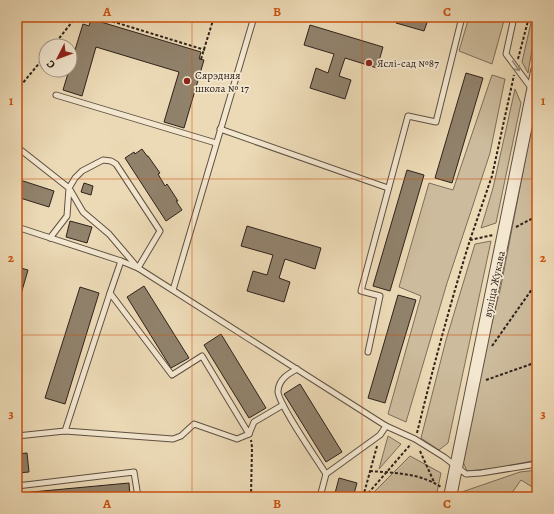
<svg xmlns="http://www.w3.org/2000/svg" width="554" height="514" viewBox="0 0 554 514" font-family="Alegreya,serif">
<rect width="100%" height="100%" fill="#ecdab6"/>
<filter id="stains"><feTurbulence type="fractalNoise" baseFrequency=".005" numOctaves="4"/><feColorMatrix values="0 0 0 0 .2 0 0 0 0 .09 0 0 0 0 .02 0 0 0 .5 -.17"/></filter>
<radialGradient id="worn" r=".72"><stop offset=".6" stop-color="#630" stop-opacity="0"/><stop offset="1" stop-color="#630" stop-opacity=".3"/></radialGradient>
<!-- grass -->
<g fill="#ccbb9c" stroke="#7d6e5c">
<polygon points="469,17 505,17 492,64 459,51"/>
<polygon points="532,18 536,26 528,73 522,62"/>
<polygon points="492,75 505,79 490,153 472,208 447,283 406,422 388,414 421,296 399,287 429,183 453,190"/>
<polygon points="515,89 521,103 496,223 481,228 493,188"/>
<polygon points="537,106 537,460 498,468 467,471 463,462 481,366 501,286 535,109"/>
<polygon points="491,241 448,443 439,450 421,438 446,340 475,244"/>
<polygon points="388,436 401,444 379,469"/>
<polygon points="410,456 441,473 436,497 372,497 373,493"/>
<polygon points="537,470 537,490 521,480 509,497 456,497 456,494 520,472"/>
</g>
<!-- building -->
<g fill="#91826c" stroke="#2e221b">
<polygon points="398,17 429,17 424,31 396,23"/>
<polygon points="91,19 201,52 199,59 204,60 184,128 164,122 179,72 96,47 82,96 63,90 69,70 70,70 70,66 83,24 89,26"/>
<polygon points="310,25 383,47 377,68 345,58 339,76 351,80 345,99 310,88 316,68 328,73 334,54 304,45"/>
<polygon points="466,73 483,78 452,183 435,178"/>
<polygon points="142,149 147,156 148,156 160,173 158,174 165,186 167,184 178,201 176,201 182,210 166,221 125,158 134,152 135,154"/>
<polygon points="407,170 424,175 390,291 373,286"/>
<polygon points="17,179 54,191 49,207 17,197"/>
<polygon points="84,183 93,186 91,195 81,192"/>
<polygon points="70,221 92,227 87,243 66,237"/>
<polygon points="247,226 321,248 315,269 285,259 279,278 290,282 284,302 247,291 253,271 267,275 273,255 241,246"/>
<polygon points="17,267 28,270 17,308"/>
<polygon points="144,286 189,358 171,368 127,297"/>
<polygon points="80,287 99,293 65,404 45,398"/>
<polygon points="398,295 416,300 385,403 368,398"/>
<polygon points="221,334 266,408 249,418 204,345"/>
<polygon points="300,384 342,452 326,462 284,394"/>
<polygon points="27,453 29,472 17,473 17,454"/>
<polygon points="339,478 357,483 353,497 334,497"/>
<polygon points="129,483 130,497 21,497 21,493"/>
</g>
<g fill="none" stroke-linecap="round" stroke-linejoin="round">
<!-- service casing -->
<g stroke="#5e5042" stroke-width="7">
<g id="service">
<polyline points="387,17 388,17"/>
<polyline points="514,17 506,54 532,89"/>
<polyline points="56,95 216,143"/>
<polyline points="220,129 388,188"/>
<polyline points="17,147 69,188 83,212 109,234 138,268 160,231 116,164 111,161 103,160 82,171 75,178 69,188 67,216 50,238"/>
<polyline points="17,227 121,261 138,268 386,426 415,439 444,457 466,474 481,473 537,464"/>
<polyline points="121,261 110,293 172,375 202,356 249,434 254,422 283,405"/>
<polyline points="173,290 254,17"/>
<polyline points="110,293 65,431 173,439 181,436 194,424 237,439 249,434"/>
<polyline points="368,352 380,296 361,291 408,116 436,122 462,17"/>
<path d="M297,369c-9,5 -18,10 -19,22 -1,11 40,70 48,83"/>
<polyline points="17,436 65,431"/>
<polyline points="17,486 134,472 138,497"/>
<polyline points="320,497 326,474 380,435 386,426"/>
</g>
</g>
<!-- tertiary casing -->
<g stroke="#5e5042" stroke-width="14">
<polyline id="tertiary" points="450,497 537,71"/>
</g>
<!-- path -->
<g stroke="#2e221b" stroke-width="2" stroke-dasharray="3 2" stroke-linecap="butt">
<polyline points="98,17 205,50"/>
<polyline points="53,46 76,17"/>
<polyline points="201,59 214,17"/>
<polyline points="518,59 529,17"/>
<polyline points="17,90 46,55"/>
<polyline points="516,227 537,216"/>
<polyline points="470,240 492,176 514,75"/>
<polyline points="492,346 537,282"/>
<polyline points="486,380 537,362"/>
<path d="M417,433c16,-65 33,-129 53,-193l23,-5"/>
<polyline points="420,451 434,482"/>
<path d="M370,471c24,2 50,2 71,16"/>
<polyline points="251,497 252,447 251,440"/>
<polyline points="363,497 377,446"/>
<polyline points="365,497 411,444"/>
</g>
<!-- service -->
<use href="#service" stroke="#f3e7d0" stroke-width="5"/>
<!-- tertiary -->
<use href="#tertiary" stroke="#f3e7d0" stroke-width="12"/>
</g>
<!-- one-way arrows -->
<defs><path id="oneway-shaft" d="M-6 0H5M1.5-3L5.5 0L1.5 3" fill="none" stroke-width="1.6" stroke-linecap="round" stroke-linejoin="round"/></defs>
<use stroke="#9a8e7f" href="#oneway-shaft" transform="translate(516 66) rotate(54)"/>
<!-- grid -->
<path fill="none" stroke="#cc510e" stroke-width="1" stroke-opacity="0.55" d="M192,17v480M362,17v480M17,179h520M17,335h520"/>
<!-- markers -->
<g fill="#8f2418" stroke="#f3e7d0" stroke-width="1.5">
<circle cx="369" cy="63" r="4"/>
<circle cx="187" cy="81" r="4"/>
</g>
<g text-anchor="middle" stroke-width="3.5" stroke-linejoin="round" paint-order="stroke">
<!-- poi labels -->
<g font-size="11" fill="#2e221b" stroke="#f3e7d0" text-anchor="start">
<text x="377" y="67">Яслі-сад №87</text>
<text x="195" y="79">Сярэдняя<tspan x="195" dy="13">школа № 17</tspan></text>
</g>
<!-- street labels -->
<g font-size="11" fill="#2e221b" stroke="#f3e7d0">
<text transform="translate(494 284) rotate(-78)" y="4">вуліца Жукава</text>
</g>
</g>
<!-- margin -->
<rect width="554" height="514" fill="none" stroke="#ecdab6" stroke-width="44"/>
<!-- north arrow -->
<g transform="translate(58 58) rotate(228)"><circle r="19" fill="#f3e7d0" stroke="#a49888"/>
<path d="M0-3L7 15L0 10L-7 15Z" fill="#8f2418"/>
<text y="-6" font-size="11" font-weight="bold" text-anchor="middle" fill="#2e221b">С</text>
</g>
<rect x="22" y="22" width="510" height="470" fill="none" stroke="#cc510e" stroke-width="1.5"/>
<g font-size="13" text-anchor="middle" font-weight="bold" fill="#cc510e">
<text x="107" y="16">A</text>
<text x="277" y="16">B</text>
<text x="447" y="16">C</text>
<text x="11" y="105">1</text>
<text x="543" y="105">1</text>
<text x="11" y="262">2</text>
<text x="543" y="262">2</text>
<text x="11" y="418">3</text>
<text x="543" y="418">3</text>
<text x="107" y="508">A</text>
<text x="277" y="508">B</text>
<text x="447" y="508">C</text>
</g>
<rect width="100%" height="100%" filter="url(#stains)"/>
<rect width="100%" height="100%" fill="url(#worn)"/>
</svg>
